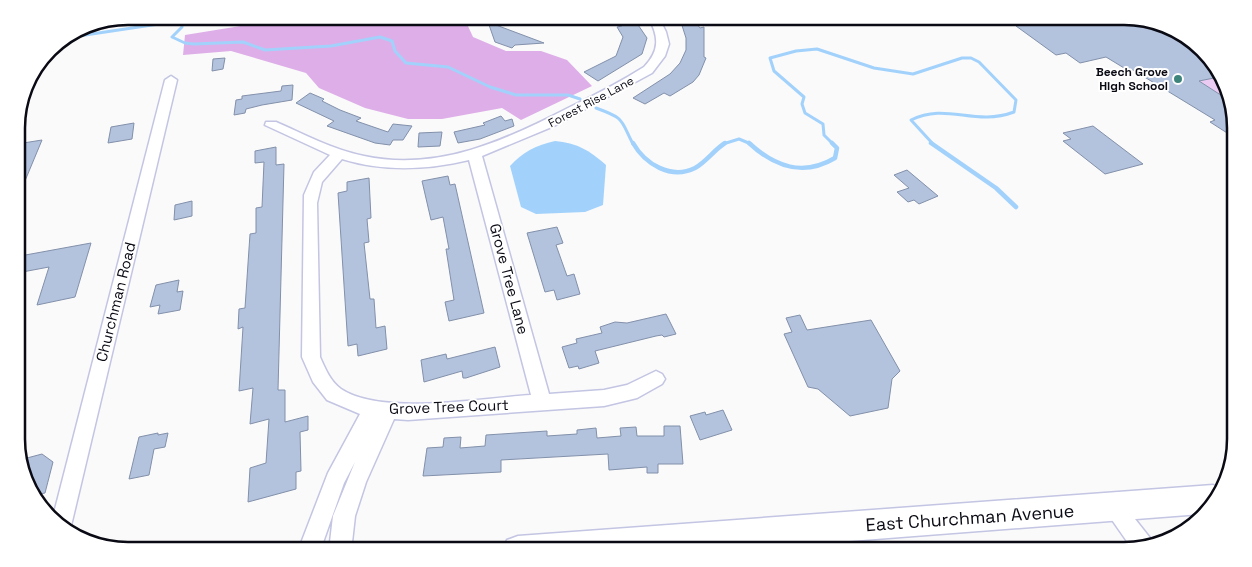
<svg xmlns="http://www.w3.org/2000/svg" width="1252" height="567" viewBox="0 0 1252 567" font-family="'Space Grotesk',sans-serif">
<rect width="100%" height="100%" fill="#fafafa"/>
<!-- green -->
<polygon fill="#eccbf3" points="1219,77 1230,101 1199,81"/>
<!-- forest -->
<polygon fill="#deaee8" points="302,16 473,16 467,24 473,37 506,51 541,51 567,60 592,86 521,120 502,108 442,119 408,119 365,108 319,88 306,73 231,51 183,55 185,35"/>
<!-- water -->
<path fill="#a2d2fb" d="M555,141c22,2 34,9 51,24l-3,40 -18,7 -49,2 -15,-7 -11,-41c13,-14 26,-21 45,-25z"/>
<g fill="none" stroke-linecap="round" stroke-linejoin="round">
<!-- stream-far1 -->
<g stroke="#a2d2fb" stroke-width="3">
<polyline points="65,38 179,21 182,22 182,27 172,37 185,43 194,44 243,42 265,50 331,46 380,37 392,41 395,51 406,63 448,67 490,87 516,95 568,95 580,99"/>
<path d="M596,108c30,11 24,11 37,36"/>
<polyline points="723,144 739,139 751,144"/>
<path d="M833,144l-9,-9 -1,-11 -18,-11 -3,-9 2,-7 -30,-26 -4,-13 26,-7 21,-2 57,19 39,6 49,-16h9l8,4 37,38 -2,12c-40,15 -67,-10 -103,8l22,24"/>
</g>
<!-- stream -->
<g stroke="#a2d2fb" stroke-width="4.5">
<path d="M633,143c12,21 38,37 62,25 11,-6 19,-18 30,-25"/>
<path d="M749,143c26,24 54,34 86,15l2,-10 -5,-5"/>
<polyline points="931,143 996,188 1016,207"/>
</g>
</g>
<!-- building -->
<g fill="#b3c2dd" stroke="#8290aa">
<polygon points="616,16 632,16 647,38 642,54 598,81 584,72 616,56 623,37 617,27 622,26"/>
<polygon points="679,16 691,16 700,28 704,27 704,57 706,58 699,75 693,82 670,96 664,93 645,104 633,98 670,74 680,63 686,50 686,38"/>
<polygon points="1048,16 1124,16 1167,25 1213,60 1219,77 1199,81 1230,101 1235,113 1235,138 1210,122 1215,120 1133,70 1129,71 1106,57 1080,63 1066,53 1056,55 1016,26 1023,25 1019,22"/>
<polygon points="488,22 544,43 515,45 512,48 495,42"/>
<polygon points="225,58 223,69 212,71 213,59"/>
<polygon points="293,85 292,100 262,105 246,109 245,113 234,115 236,100 242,99 242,96 281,91 282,86"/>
<polygon points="310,93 324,99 322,101 340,110 361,118 356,121 388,132 393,124 412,126 403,140 393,140 390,145 375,143 327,126 334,121 296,103"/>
<polygon points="501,116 505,121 512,119 514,126 480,139 458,143 454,132 485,125 483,123"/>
<polygon points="134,123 132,139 108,143 111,127"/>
<polygon points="1093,126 1143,164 1105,174 1063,141 1071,139 1063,133"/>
<polygon points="442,132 440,146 418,147 419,133"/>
<polygon points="42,140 17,200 17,144"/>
<polygon points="276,147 276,165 284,164 278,390 285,390 285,422 308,416 308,430 300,432 301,471 296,472 296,489 248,502 250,468 266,463 269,419 250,424 253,388 239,391 243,327 238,329 239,309 245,308 250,234 256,233 256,208 262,207 264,162 255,163 255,151"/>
<polygon points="907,170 938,196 919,204 914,200 908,202 897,192 909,188 894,175"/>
<polygon points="448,176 450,185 455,184 484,313 449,321 445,302 454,300 446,249 449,249 443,217 431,220 422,181"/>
<polygon points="369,178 371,218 367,219 369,242 364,243 370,299 374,299 376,328 385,326 387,349 358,356 357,344 348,346 338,193 347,191 347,182"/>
<polygon points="192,201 192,216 174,220 175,205"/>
<polygon points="557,227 563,243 556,245 567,276 574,274 580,294 557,300 554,290 545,292 527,233"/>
<polygon points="91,243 75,297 37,305 49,267 17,273 20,256"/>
<polygon points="179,280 177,292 183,291 180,310 158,314 160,305 150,307 156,285"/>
<polygon points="666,314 676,334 664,337 662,335 656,336 595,351 599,363 579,369 578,366 569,368 562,347 577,343 576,339 602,333 600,327 615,322 627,323"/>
<polygon points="800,315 807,330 871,320 900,371 892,379 888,408 850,416 818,389 808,387 784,334 792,332 786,318"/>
<polygon points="495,347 500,367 466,378 463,378 462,371 424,382 421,360 446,354 447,359"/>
<polygon points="723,410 732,430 700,440 690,416 705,412 706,415"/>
<polygon points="664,426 680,426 683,464 658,464 658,473 647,473 647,467 609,470 608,454 501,460 501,472 423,476 427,448 443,447 444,438 461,437 460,448 485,446 486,435 547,431 547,436 577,434 577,430 596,428 597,438 621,436 620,428 636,427 637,436 664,436"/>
<polygon points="158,433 158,435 168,433 165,447 154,449 149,475 129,479 139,437"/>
<polygon points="42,454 53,462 45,493 35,495 23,468 27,458"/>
</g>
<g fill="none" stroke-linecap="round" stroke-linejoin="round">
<!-- street casing -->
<g stroke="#c3c5e3" stroke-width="3">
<g id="street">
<polygon points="536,16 550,16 536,23 531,20"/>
<path d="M648,16h10l8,16 3,12 -4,12 -13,17 -98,53 -72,30 67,238 55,-4 23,-5 29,-14 6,3 3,5 -3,5 -25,14 -33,8 -196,14 -14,-1 -28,63 -11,34 -4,35h-22l4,-35 22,-54 -11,21 -24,68h-22l30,-78 32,-59 -33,-14 -14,-18 -11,-25 2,-162 10,-23 16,-17 -65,-30 1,-3h10c28,12 57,28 88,34 74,16 142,-16 206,-49 25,-12 50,-25 74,-40 16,-17 15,-30 4,-51zM342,159c42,13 85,11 127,1l62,235c-49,3 -150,21 -190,-6 -11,-8 -16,-21 -21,-32l-3,-154 5,-21z"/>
<polygon points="171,76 177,80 70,530 53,517 165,80"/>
<polygon points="1113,497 1120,500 1154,543 1133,550 1103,507 1106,500"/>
</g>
</g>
<!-- secondary casing -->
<g stroke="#c3c5e3" stroke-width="3">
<polygon id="secondary" points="1213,485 1222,489 1201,514 720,551 503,551 507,540 518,536"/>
</g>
<!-- street -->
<use href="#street" fill="#fff" fill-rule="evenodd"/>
<!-- secondary -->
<use href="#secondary" fill="#fff" fill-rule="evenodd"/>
</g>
<!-- markers -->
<circle fill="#3d847d" stroke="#fff" stroke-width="2" cx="1178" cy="79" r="5"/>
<g text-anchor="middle" stroke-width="4" stroke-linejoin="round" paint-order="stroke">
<!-- far-poi labels -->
<g font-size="12" font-weight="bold" fill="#0a0a14" stroke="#fff" text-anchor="end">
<text x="1168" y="76">Beech Grove<tspan x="1168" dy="14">High School</tspan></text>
</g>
<!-- far-street labels -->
<g font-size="12" fill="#0a0a14" stroke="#fff">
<text transform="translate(591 102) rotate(-28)" y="4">Forest Rise Lane</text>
</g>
<!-- street labels -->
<g font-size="15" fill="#0a0a14" stroke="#fff">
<text transform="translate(509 279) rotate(75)" y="5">Grove Tree Lane</text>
<text transform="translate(116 302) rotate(-76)" y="5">Churchman Road</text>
<text transform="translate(449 407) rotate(-2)" y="5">Grove Tree Court</text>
</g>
<!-- near-street labels -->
<g font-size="18" fill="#0a0a14" stroke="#fff">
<text transform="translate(970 518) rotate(-4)" y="6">East Churchman Avenue</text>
</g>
</g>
<!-- crop -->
<path d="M0 0H1252V567H0ZM128 25H1124A103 103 0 0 1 1227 128V439A103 103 0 0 1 1124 542H128A103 103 0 0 1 25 439V128A103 103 0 0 1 128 25Z" fill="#fff" fill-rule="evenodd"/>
<path fill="none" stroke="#0a0a14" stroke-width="2.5" d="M128 25H1124A103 103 0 0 1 1227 128V439A103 103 0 0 1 1124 542H128A103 103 0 0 1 25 439V128A103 103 0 0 1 128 25Z"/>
</svg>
